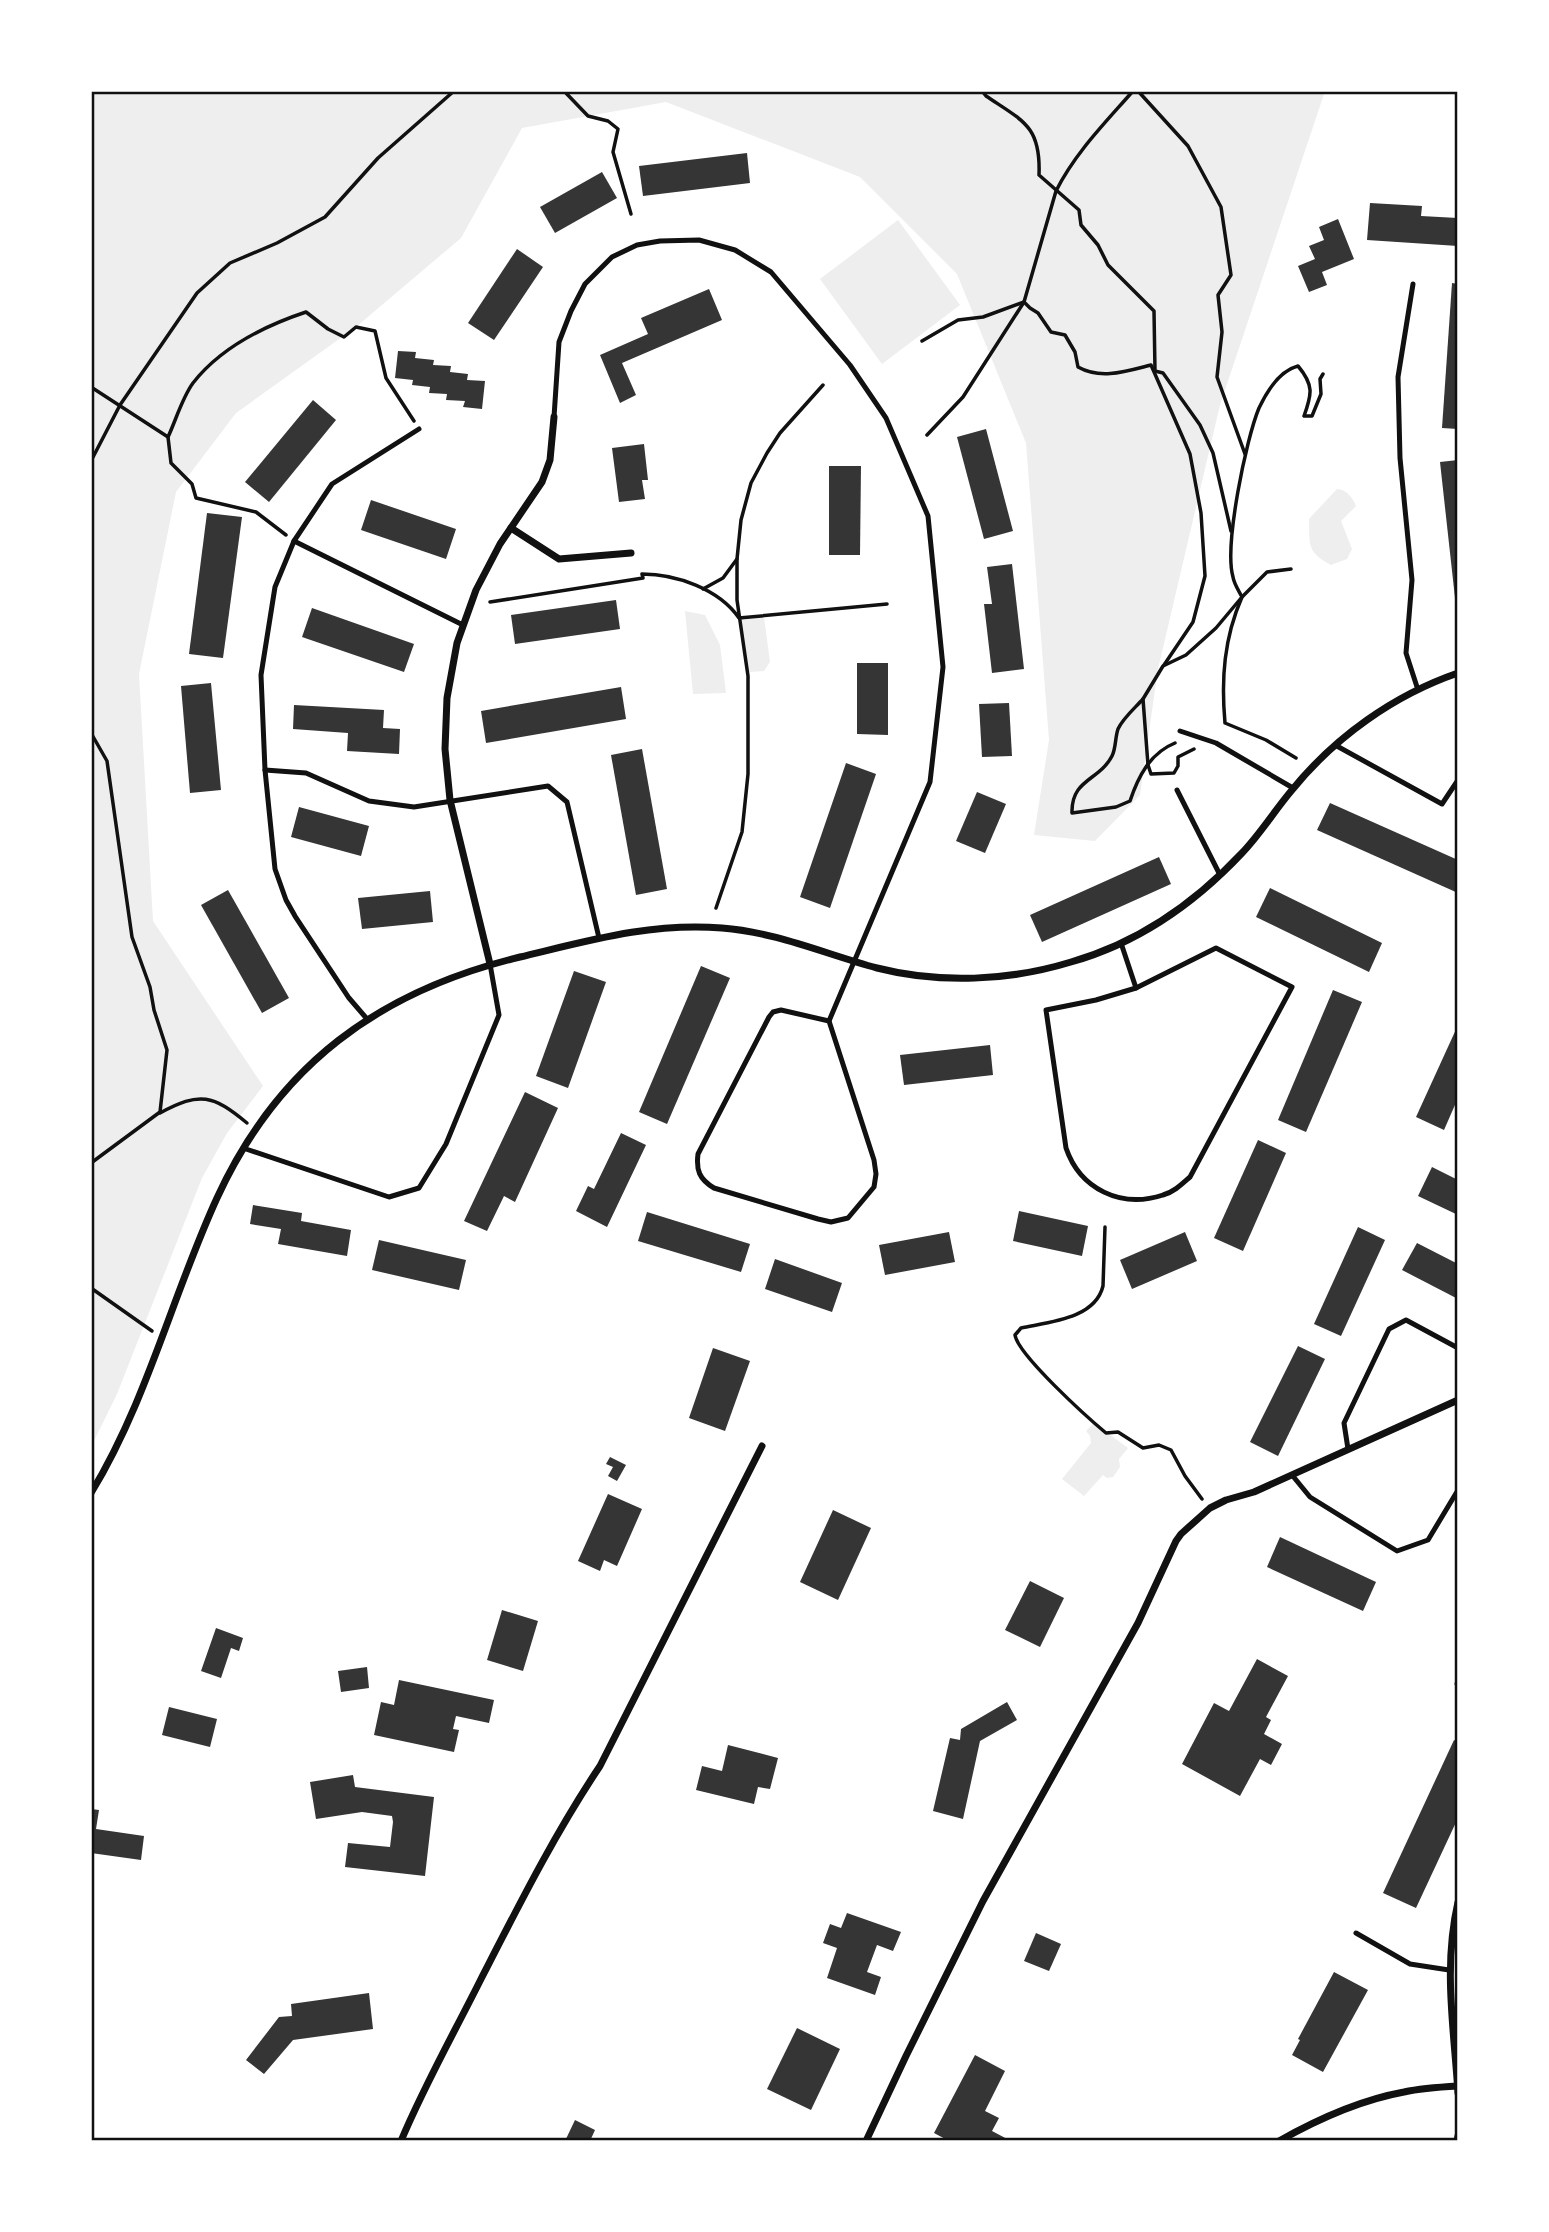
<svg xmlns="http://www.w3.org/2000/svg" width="1549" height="2232" viewBox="0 0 1549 2232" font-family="'Varela Round',sans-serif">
<rect width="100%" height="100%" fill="#fff"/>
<!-- green -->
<g fill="#eee">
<polygon points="91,91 1325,91 1220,405 1158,669 1140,795 1095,841 1034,835 1049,740 1026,443 957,274 860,177 666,102 522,128 461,238 356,327 236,413 176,492 139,674 153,921 263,1086 227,1133 202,1178 117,1394 91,1447"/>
<polygon points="898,220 960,305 882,364 820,279"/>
<path d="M1337,489c9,0 16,9 19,17l-15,15 11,28 -5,10 -16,6c-25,-13 -21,-21 -22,-46z"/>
<polygon points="685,611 705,615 720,645 726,693 693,694"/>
<polygon points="764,617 770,662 764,671 749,672 740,620"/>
<polygon points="1094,1423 1128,1448 1119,1459 1120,1467 1113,1477 1107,1478 1103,1475 1084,1496 1062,1479 1091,1443 1090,1436 1086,1431"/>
</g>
<!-- building -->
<g fill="#353535">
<polygon points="747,153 750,183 643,196 639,166"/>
<polygon points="602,172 617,198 555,233 540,207"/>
<polygon points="1370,203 1422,206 1421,216 1458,218 1458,246 1367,240"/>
<polygon points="1338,219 1354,259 1322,272 1327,285 1309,292 1298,266 1315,259 1309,246 1324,240 1319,227"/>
<polygon points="517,249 543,267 494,340 468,323"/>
<polygon points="1452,283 1458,284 1458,429 1442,428"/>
<polygon points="709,289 722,320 622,363 636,395 620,403 600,355 648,334 641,318"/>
<polygon points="398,351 416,352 415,358 434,360 433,365 451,366 450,372 468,374 467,380 485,381 482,409 463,407 465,401 446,400 447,394 429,393 430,387 412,385 413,380 395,378"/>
<polygon points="313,400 336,420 269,502 245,482"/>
<polygon points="986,429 1013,531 984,539 957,437"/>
<polygon points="644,444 648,480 642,480 645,499 619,502 612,448"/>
<polygon points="1458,460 1458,607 1456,607 1440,462"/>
<polygon points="829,466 861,466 860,555 829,555"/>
<polygon points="371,500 456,529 446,559 361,530"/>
<polygon points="207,513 242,517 223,658 189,654"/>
<polygon points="1012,564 1024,669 992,673 984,604 992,604 987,567"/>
<polygon points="616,600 620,629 515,644 511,615"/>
<polygon points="312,608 414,644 404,672 302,637"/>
<polygon points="857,663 888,663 888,735 857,734"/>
<polygon points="211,683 221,790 190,793 181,686"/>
<polygon points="621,687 626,719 486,743 481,711"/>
<polygon points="1009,703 1012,756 982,757 979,704"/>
<polygon points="294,705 384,710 383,728 400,729 399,754 347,751 348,733 293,729"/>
<polygon points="642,749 667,889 636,895 611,755"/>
<polygon points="846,763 876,774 830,908 800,897"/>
<polygon points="977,792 1006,804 985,853 956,841"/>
<polygon points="1330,803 1458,860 1458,893 1317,830"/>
<polygon points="299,807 369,826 361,856 291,837"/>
<polygon points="1159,857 1171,884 1042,942 1030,915"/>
<polygon points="1270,888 1382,943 1369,972 1256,917"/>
<polygon points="228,890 289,998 262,1013 201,905"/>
<polygon points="430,891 433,922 362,929 358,898"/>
<polygon points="701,966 730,978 667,1124 639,1112"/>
<polygon points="574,971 606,982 568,1088 536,1076"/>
<polygon points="1333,990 1362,1002 1306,1132 1278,1120"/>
<polygon points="1458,1025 1458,1098 1444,1130 1416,1117"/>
<polygon points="990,1045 993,1075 904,1085 900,1055"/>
<polygon points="525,1092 558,1108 515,1202 504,1196 487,1231 464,1221"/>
<polygon points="621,1133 646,1145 607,1227 576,1211 588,1186 594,1189"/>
<polygon points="1258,1140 1286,1153 1243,1251 1214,1238"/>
<polygon points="1432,1167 1458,1180 1458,1215 1418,1196"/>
<polygon points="253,1205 302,1213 301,1221 351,1230 347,1256 278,1244 281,1229 250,1224"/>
<polygon points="1019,1211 1088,1226 1082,1256 1013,1241"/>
<polygon points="647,1212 750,1244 741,1272 638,1241"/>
<polygon points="1358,1227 1385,1240 1341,1336 1314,1324"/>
<polygon points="949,1232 955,1262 885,1275 879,1245"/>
<polygon points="1185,1232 1197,1261 1132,1289 1120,1260"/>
<polygon points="379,1240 466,1260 459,1290 372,1270"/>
<polygon points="1417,1243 1458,1264 1458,1299 1402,1270"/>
<polygon points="775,1259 842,1283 832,1312 765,1289"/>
<polygon points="1298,1346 1325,1359 1278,1456 1250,1442"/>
<polygon points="713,1348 750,1361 725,1431 689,1418"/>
<polygon points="610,1457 626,1465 617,1481 608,1476 613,1467 606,1464"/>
<polygon points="608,1494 642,1509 617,1566 604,1560 600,1571 578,1561"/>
<polygon points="833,1510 871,1528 838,1600 800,1582"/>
<polygon points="1280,1537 1376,1582 1363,1611 1267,1567"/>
<polygon points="1030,1581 1064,1598 1040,1647 1005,1630"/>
<polygon points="502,1610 538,1621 523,1671 487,1660"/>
<polygon points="216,1628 243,1638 239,1651 231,1648 221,1678 201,1671"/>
<polygon points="1257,1659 1288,1676 1266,1717 1271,1720 1264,1734 1282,1744 1271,1765 1260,1759 1240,1796 1182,1764 1214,1703 1229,1711"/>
<polygon points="367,1667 369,1688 341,1692 338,1671"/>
<polygon points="399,1680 494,1700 489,1723 456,1716 453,1729 459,1730 454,1752 374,1735 381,1702 394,1705"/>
<polygon points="1007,1702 1017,1720 980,1741 963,1819 933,1811 950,1738 960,1740 961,1729"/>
<polygon points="169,1707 217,1719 210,1747 162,1735"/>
<polygon points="1454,1740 1458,1742 1458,1818 1416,1908 1383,1893"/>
<polygon points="728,1745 778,1758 770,1789 758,1787 754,1804 696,1790 702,1766 722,1771"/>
<polygon points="353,1775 355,1787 434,1797 425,1876 345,1867 348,1843 390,1847 393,1822 392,1816 362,1812 316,1819 310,1782"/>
<polygon points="91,1809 99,1810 96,1829 144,1836 141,1860 91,1853"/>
<polygon points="847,1913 901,1932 893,1951 877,1945 867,1972 881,1977 875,1995 827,1978 837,1948 823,1943 830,1924 841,1928"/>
<polygon points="1036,1933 1061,1944 1049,1971 1024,1961"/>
<polygon points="1334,1972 1368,1990 1323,2072 1292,2055 1300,2040 1298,2039"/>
<polygon points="369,1993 373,2029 293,2040 264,2074 246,2060 279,2017 292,2016 291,2004"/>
<polygon points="797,2028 840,2049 811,2110 767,2089"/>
<polygon points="975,2055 1005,2071 985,2111 999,2118 992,2131 1011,2141 949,2141 934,2133"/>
<polygon points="575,2120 595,2130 590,2141 565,2141"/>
</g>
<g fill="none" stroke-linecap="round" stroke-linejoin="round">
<!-- path -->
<g stroke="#111" stroke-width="3.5">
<polyline points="564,91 588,116 608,121 618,129 613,152 631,214"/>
<path d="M982,91l4,5c37,25 55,30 53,79l40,35 2,15 17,20 10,20 46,46 1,60 8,2 37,52 13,28 18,78"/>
<polyline points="1138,91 1188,146 1221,207 1231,275 1218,295 1222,332 1217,377 1245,454"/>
<path d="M922,341l36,-21 25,-3 41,-15 6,6 8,5 13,19 14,3 10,17 3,15c23,13 49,4 73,-2l39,89 11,59 4,63 -12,46 -29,43"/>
<path d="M91,387l77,50c8,-17 14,-39 25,-54 28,-36 71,-57 113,-71l22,17 16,8 12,-10 19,4 11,47 28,43"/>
<path d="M927,435l36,-38 61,-95 32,-111c19,-38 49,-68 77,-100"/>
<polyline points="168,437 171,463 192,484 196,498 256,512 286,535"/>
<polyline points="91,461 120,405 197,293 230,263 277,243 325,217 378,158 454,91"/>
<polyline points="703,589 723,578 737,559"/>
<path d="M490,602l153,-24 -1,-4c34,0 77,15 97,44l148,-14"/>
<path d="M1143,699c-8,9 -20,19 -25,30 -3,9 -2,19 -6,27 -13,25 -41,23 -40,57l44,-6 14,-6c8,-24 20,-48 45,-58"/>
<polyline points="91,733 107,761 132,937 150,987 154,1010 167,1050 160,1112 91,1163"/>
<polyline points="1194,749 1178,757 1178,766 1174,773 1151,774 1148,765 1143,699 1163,666 1186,655 1216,628 1242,597 1267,572 1291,569"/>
<path d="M1296,758l-30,-18 -41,-17c-4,-44 -1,-85 17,-126 -3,-6 -8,-13 -9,-20 -9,-31 13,-138 26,-169 8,-17 20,-37 39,-42 16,19 14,28 6,50h8l9,-22 -1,-15 3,-5"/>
<polyline points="716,908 742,832 748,774 748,676 737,600 737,559 741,520 751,483 767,453 780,433 823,385"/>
<path d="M160,1113c40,-22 53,-18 87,10"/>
<path d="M1105,1227l-2,59c-8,33 -54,36 -82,42l-6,7c3,20 73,83 91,98l12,-1 25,16 16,-3 12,5 14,26 17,23"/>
<polyline points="91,1288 152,1331"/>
</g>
<!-- service -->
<g stroke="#111" stroke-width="5">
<polyline points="1413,284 1398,377 1400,458 1412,580 1406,653 1418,690"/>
<polyline points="554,417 559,342 571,311 585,284 612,257 637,245 660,241 699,240 735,250 771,272 850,365 886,418 928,516 943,667 930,782 829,1021"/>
<polyline points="294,541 463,625"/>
<polyline points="1180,731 1216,743 1293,788"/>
<polyline points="1335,745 1442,804 1458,780"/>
<polyline points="265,770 306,773 369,801 414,807 548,786 567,802 599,938"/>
<polyline points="1177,790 1220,875"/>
<polyline points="1121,943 1136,988"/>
<path d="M1216,948l76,39 -102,190c-8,7 -16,15 -27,18 -42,14 -83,-6 -97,-47l-20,-138 50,-10 40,-12z"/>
<path d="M781,1010l48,11 45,139 2,14 -2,13 -26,31 -17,4 -13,-3 -104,-31c-15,-9 -18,-18 -16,-34l71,-137 4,-5z"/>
<polyline points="367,1019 349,998 295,916 286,900 275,869 265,770 261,675 275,587 294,541 332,484 419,429"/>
<polyline points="243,1148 389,1197 419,1188 446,1144 499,1015 490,964"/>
<polyline points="1348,1449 1344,1423 1389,1329 1406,1320 1458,1348"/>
<polyline points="1292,1475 1310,1497 1397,1551 1428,1540 1458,1490"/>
<polyline points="1457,1684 1458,1685"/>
<polyline points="1356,1933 1410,1964 1449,1970"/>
</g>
<!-- minor -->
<g stroke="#111" stroke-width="7">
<polyline points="511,528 559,559 631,553"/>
<polyline points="490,964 450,800 445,749 447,698 457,643 476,590 500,544 542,482 550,460 554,417"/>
<path d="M91,1493c56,-92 81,-197 126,-295 61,-133 162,-207 303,-241 67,-16 132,-35 202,-29 54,4 103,26 155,40 63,16 132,13 194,-6 67,-19 124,-59 171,-109 19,-20 33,-43 50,-63 43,-53 102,-95 166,-117"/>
<path d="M1458,1902c-15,65 -4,126 0,191"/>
<path d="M401,2141c23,-55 53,-108 80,-162 37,-72 74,-146 119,-213l162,-320"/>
<polyline points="866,2141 906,2056 983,1901 1138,1623 1176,1541 1181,1534 1210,1508 1226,1500 1254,1492 1458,1400"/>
<path d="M1279,2141c39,-22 81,-41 125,-49 18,-4 36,-5 54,-6"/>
<polyline points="1457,2141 1458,2136"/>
</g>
</g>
<!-- border -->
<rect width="1549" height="2232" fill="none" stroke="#ffffff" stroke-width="186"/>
<rect x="93" y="93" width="1363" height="2046" fill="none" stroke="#111" stroke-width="2.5"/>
</svg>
